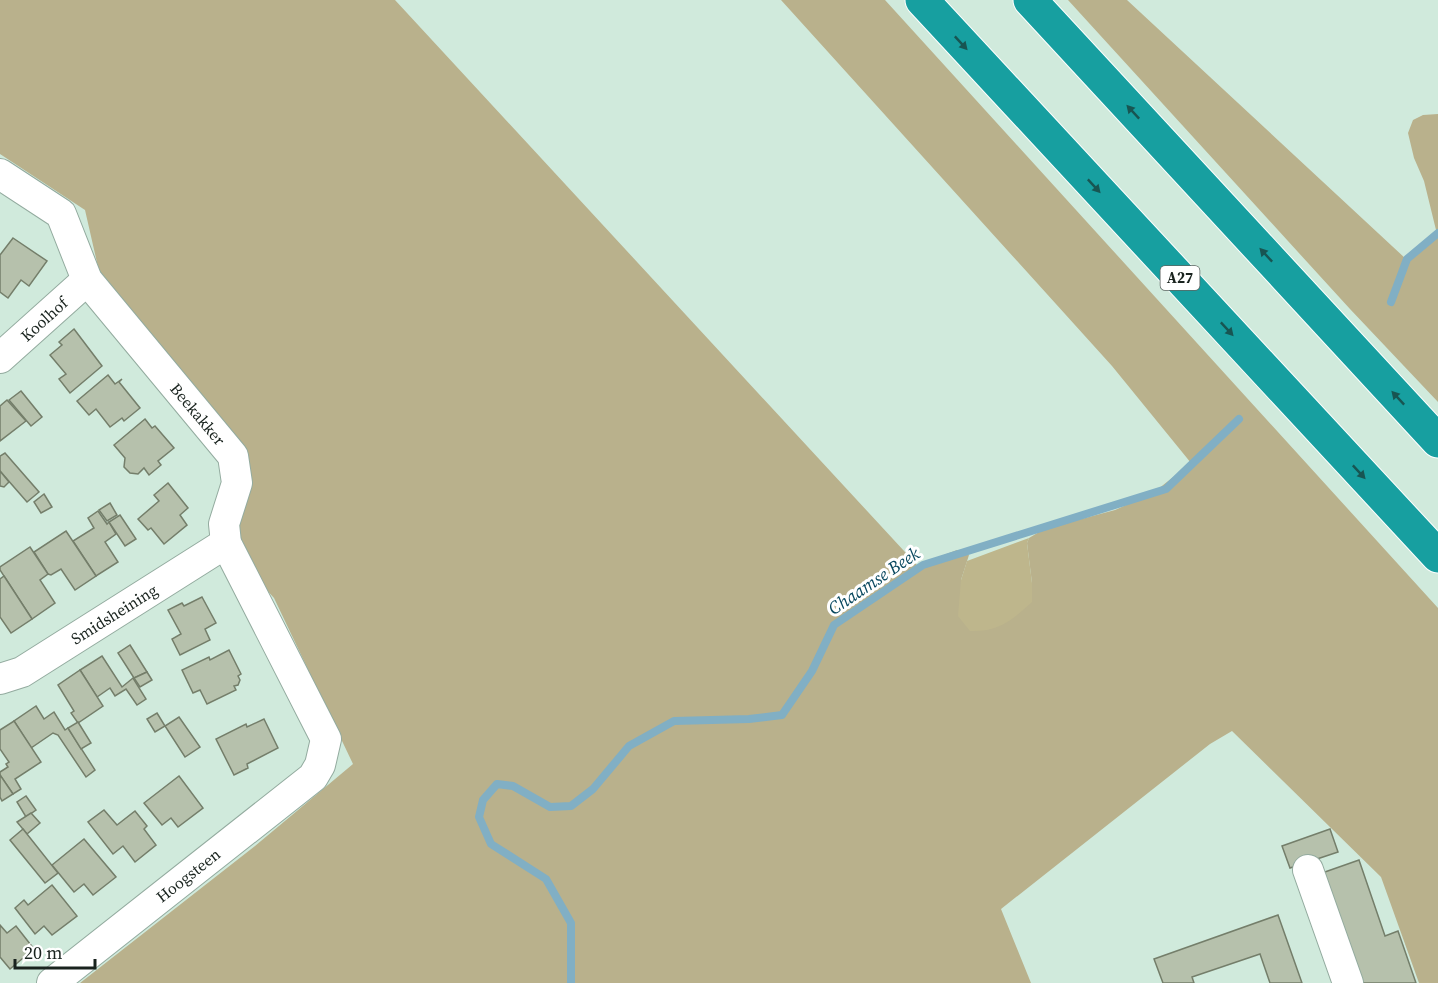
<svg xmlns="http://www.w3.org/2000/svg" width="1438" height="983" viewBox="0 0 1438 983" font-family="'Source Serif 4',serif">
<rect width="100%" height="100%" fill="#d0eadc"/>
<!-- green -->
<g fill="#b9b18c">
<polygon points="0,0 395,0 917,565 957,550 969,555 961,580 1032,602 1032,583 1027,543 1029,538 1044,529 1115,510 1153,493 1191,463 1112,366 781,0 885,0 1438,608 1438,983 1419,983 1381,877 1232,731 1210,744 1001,909 1031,983 80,983 255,846 353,764 274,598 244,565 239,527 251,486 101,280 85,210 0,154"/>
<polygon points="1068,0 1127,0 1406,259 1437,234 1424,181 1414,158 1408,133 1413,120 1423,115 1438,114 1438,402 1350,309"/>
</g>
<!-- forest -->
<path fill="#beb68c" d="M1029,538l-2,5 5,40v19c-20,18 -33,30 -62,29l-12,-15 3,-36 6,-19z"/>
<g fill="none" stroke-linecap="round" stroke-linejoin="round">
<!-- stream -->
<g stroke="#81afc4" stroke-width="8">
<polyline points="1391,302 1407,259 1438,233"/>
<polyline points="571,983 571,923 546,879 491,844 479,817 483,800 497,784 513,786 550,807 571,806 593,789 629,746 674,721 749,719 782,715 812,671 834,625 923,565 1166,489 1239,419"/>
</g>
</g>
<!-- building -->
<g fill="#b6c1ac" stroke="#747e6a" stroke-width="1.5">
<polygon points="13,238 47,261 29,286 21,280 8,298 0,292 0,255"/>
<polygon points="74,329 102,366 70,393 59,379 66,374 50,355 62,345 59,342"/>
<polygon points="108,375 115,384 122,379 119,382 140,408 124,421 122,418 110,427 96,409 89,415 77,401"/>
<polygon points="21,391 42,417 31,426 9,400"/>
<polygon points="7,400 26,421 0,441 0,406"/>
<polygon points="145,419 152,428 155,426 174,448 158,461 161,465 149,475 144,468 138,474 130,473 124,467 125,458 114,445"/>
<polygon points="5,453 39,492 27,502 0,471 0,456"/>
<polygon points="0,471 9,482 4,487 0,486"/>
<polygon points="168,483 188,508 180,515 187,525 164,544 151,528 148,530 138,519 159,501 154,495"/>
<polygon points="44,494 52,507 41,513 34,502"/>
<polygon points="110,503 117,515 107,521 99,510"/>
<polygon points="98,511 107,524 109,522 116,534 105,542 118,562 96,576 73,541 94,528 88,518"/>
<polygon points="120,515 136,539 125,546 109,522"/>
<polygon points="66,531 96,576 75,590 61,569 51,575 48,574 34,552"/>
<polygon points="30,547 48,574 40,580 55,603 32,619 0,570 0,567"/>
<polygon points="4,576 32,619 11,633 0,617 0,579"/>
<polygon points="202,597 216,623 205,629 210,640 180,655 172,639 181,634 168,610 182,603 184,606"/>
<polygon points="130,645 147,672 134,678 118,653"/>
<polygon points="229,650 241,674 238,676 240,680 238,685 234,686 236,690 207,704 200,690 193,693 182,670 209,657 210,660"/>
<polygon points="102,656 122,687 133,678 146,699 137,705 126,689 115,696 110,688 97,697 80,670"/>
<polygon points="80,670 103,706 78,723 71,713 74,711 58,685"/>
<polygon points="147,672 152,680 140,687 134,678"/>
<polygon points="36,706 44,719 54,712 65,730 68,728 95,770 86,777 58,735 53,733 31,748 14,721"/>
<polygon points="157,713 165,726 155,732 147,719"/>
<polygon points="179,717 200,747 185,757 165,726"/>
<polygon points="264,719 278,748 247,764 248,768 234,775 216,739 246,724 247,727"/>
<polygon points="14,721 41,762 15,779 21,789 13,794 0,775 0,772 8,767 6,764 9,762 0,749 0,730"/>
<polygon points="78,722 91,743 81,749 68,728"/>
<polygon points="0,775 13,794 2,801 0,797"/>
<polygon points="179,776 203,808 178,827 171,818 162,825 144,803"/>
<polygon points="26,796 36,810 26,817 17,802"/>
<polygon points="104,810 117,825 135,811 147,826 144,829 156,845 135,862 123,846 113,854 88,822"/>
<polygon points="31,813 40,823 27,834 17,822"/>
<polygon points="23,829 58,873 45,883 10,840"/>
<polygon points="1330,829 1338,852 1290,868 1282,846"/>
<polygon points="84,839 116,877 93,895 84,884 74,892 52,865"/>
<polygon points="1359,860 1385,936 1398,931 1416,983 1360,983 1322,873"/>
<polygon points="52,885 77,916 52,935 44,926 35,934 15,908 24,900 28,905"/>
<polygon points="1278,915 1302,983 1270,983 1260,954 1192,977 1194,983 1163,983 1154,959"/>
<polygon points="0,925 7,933 16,926 34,949 10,969 0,957"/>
</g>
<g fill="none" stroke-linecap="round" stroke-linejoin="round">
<!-- minor casing -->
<g stroke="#93ab9f" stroke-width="32">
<g id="minor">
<polyline points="0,174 61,214 87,280 233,456 237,483 224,524 226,543 326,739 320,765 313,777 52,983"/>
<polyline points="0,358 87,280"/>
<polyline points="0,679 22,672 226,543"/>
<polyline points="1308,870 1348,983"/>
</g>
</g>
<!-- highway casing -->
<g stroke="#fff" stroke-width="35">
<g id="highway">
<polyline points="922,0 1438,556"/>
<polyline points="1030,0 1438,441"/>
</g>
</g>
<!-- minor -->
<use href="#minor" stroke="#fff" stroke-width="30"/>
<!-- highway -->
<use href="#highway" stroke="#179fa0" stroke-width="33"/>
</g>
<!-- one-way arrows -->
<defs><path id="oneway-solid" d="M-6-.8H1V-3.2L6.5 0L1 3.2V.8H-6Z" transform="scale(1.5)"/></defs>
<g fill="#185552">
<use href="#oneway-solid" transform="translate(961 43) rotate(47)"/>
<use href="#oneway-solid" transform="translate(1133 112) rotate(-133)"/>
<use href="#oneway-solid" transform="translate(1094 186) rotate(47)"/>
<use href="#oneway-solid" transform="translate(1266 255) rotate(-133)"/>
<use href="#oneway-solid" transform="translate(1227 329) rotate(47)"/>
<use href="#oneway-solid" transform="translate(1398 398) rotate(-133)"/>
<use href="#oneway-solid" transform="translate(1359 472) rotate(47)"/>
</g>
<g text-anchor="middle" stroke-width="6" stroke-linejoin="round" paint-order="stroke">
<!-- shield labels -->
<rect fill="#fff" stroke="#5e6562" stroke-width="1.5" x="1160.5" y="266" width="39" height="24" rx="4.5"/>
<g font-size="15" font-weight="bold" fill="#19231e">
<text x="1180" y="283">A27</text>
</g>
<!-- street labels -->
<g font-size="16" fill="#19231e" stroke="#fff">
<text transform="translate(44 319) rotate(-42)" y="6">Koolhof</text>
<text transform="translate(198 414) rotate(50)" y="6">Beekakker</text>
<text transform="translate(114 614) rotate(-32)" y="6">Smidsheining</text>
<text transform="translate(188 875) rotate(-38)" y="6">Hoogsteen</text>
</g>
<!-- water labels -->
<g font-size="18" font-style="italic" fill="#07475e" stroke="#fff">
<text transform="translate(874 581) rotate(-34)" y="6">Chaamse Beek</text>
</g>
</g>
<!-- scale -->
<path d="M15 959v9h80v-9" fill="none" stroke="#19231e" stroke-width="3"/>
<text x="24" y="959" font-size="18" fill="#19231e" stroke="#ffffff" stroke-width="4.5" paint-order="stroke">20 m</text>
</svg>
